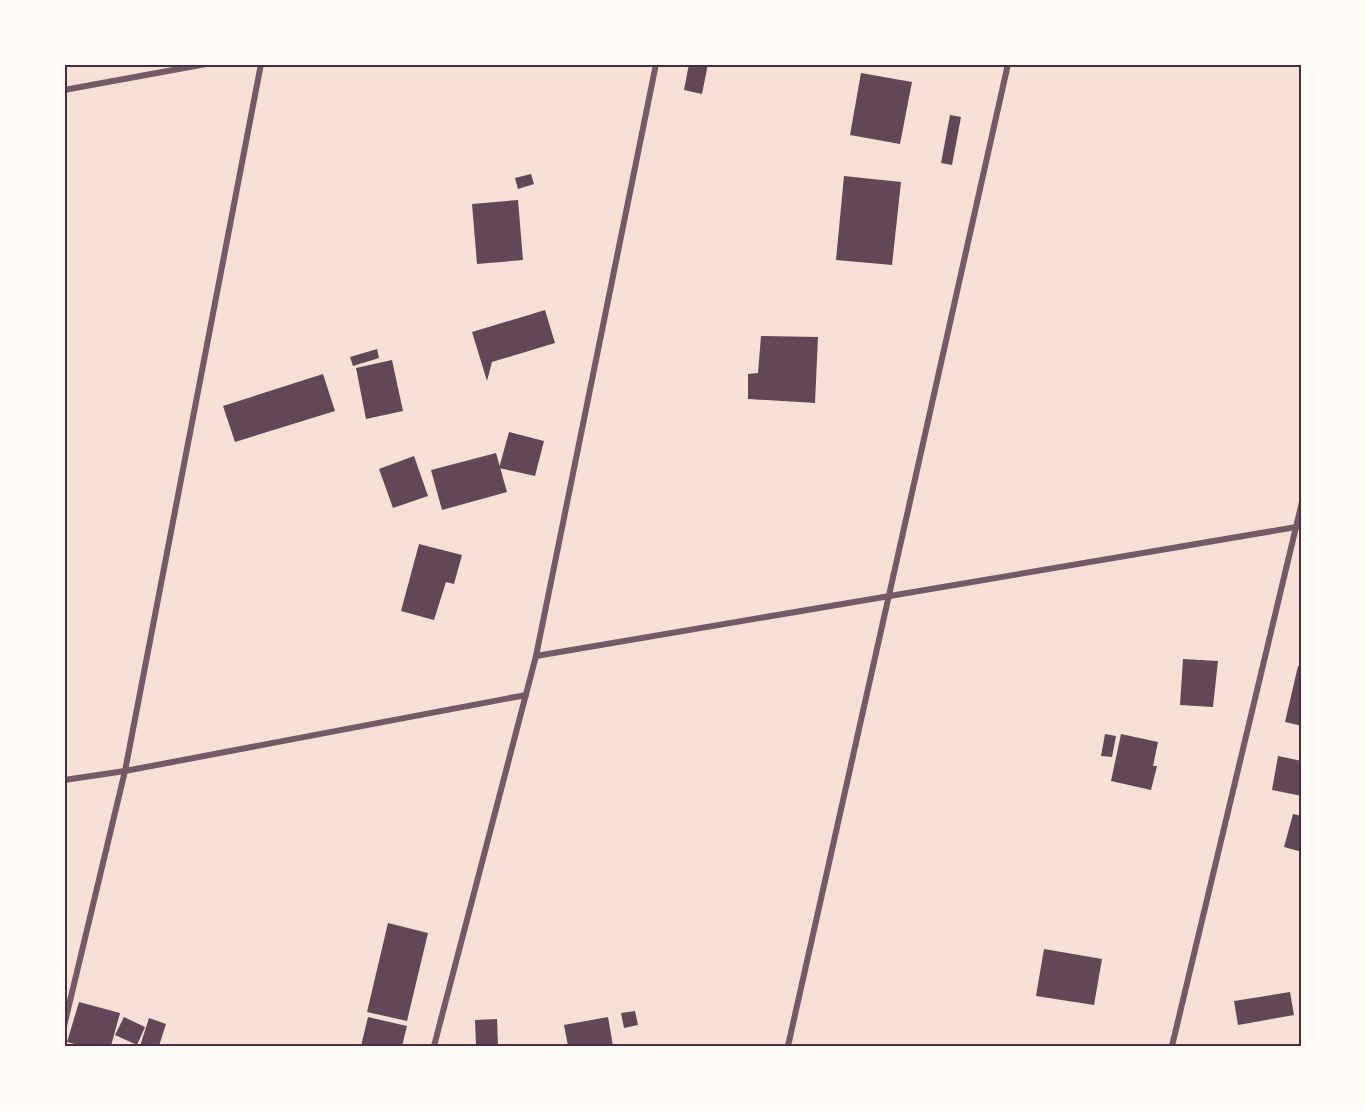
<svg xmlns="http://www.w3.org/2000/svg" width="1366" height="1111" viewBox="0 0 1366 1111" font-family="'Exo 2',sans-serif">
<rect width="100%" height="100%" fill="#f7e1d7"/>
<!-- building -->
<g fill="#644757">
<polygon points="689,64 708,64 702,94 684,90"/>
<polygon points="861,73 912,82 900,144 850,135"/>
<polygon points="950,115 961,117 952,165 941,163"/>
<polygon points="531,174 534,184 518,189 515,178"/>
<polygon points="844,176 901,182 892,265 836,260"/>
<polygon points="518,200 523,260 477,264 472,204"/>
<polygon points="545,310 555,343 492,362 487,381 472,332"/>
<polygon points="761,336 818,337 815,403 748,399 748,374 758,373"/>
<polygon points="377,349 379,358 353,366 350,357"/>
<polygon points="392,360 403,411 366,419 356,368"/>
<polygon points="323,374 335,411 235,442 223,406"/>
<polygon points="509,432 544,441 535,476 499,468"/>
<polygon points="496,453 507,492 442,510 431,470"/>
<polygon points="414,456 428,496 393,508 379,469"/>
<polygon points="419,544 462,555 454,584 446,582 434,620 401,611"/>
<polygon points="1183,659 1218,661 1213,707 1180,705"/>
<polygon points="1298,666 1302,666 1302,726 1285,722"/>
<polygon points="1105,734 1116,736 1112,757 1101,756"/>
<polygon points="1121,734 1158,742 1153,766 1157,766 1151,790 1111,781"/>
<polygon points="1278,756 1302,761 1302,796 1272,790"/>
<polygon points="1293,814 1302,816 1302,852 1284,847"/>
<polygon points="388,923 428,933 407,1021 367,1012"/>
<polygon points="1044,949 1102,959 1094,1005 1036,996"/>
<polygon points="1290,992 1294,1015 1238,1025 1234,1001"/>
<polygon points="79,1002 120,1013 111,1046 82,1046 67,1042"/>
<polygon points="635,1011 638,1025 624,1028 621,1013"/>
<polygon points="124,1017 145,1027 137,1045 115,1035"/>
<polygon points="368,1017 407,1026 402,1046 361,1046"/>
<polygon points="608,1017 613,1046 568,1046 564,1025"/>
<polygon points="149,1018 166,1024 159,1046 140,1046"/>
<polygon points="497,1019 498,1046 476,1046 475,1020"/>
</g>
<g fill="none" stroke-linecap="round" stroke-linejoin="round">
<!-- minor -->
<g stroke="#755966" stroke-width="6">
<polyline points="64,90 206,64"/>
<polyline points="536,656 1302,526"/>
<polyline points="64,780 125,771 526,695"/>
<polyline points="64,1026 125,771 261,64"/>
<polyline points="434,1046 536,656 656,64"/>
<polyline points="788,1046 1008,64"/>
<polyline points="1172,1046 1302,502"/>
</g>
</g>
<!-- border -->
<rect width="1366" height="1111" fill="none" stroke="#fffaf5" stroke-width="132"/>
<rect x="66" y="66" width="1234" height="979" fill="none" stroke="#4a2c40" stroke-width="2"/>
</svg>
